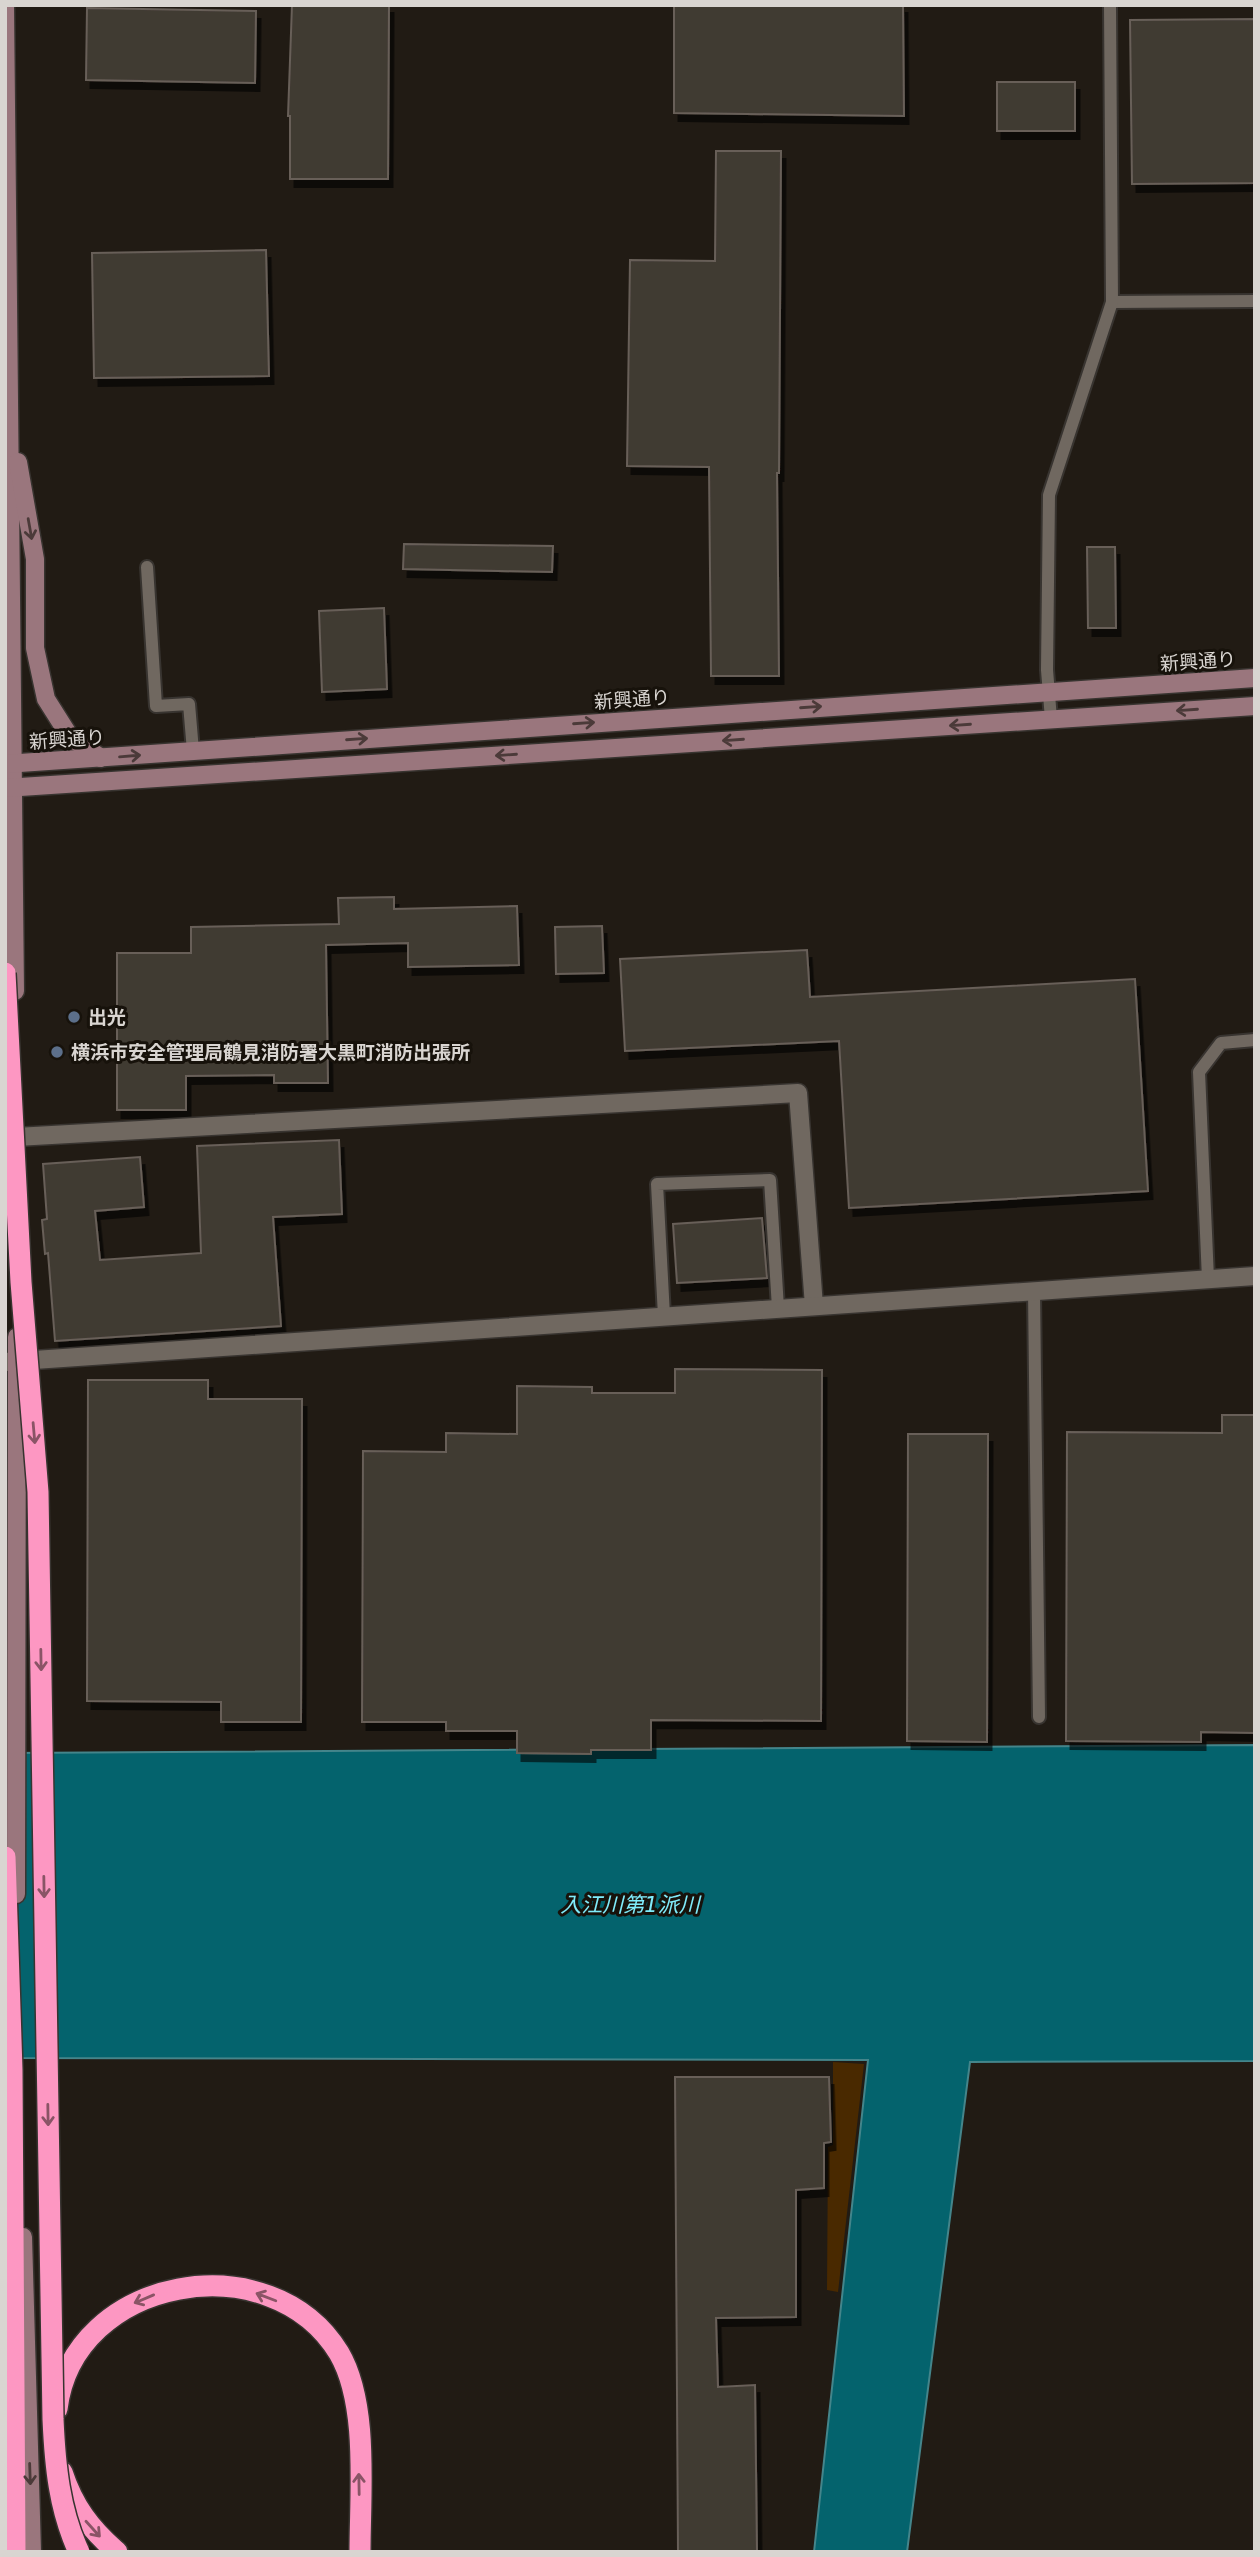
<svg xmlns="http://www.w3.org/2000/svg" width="1260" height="2557" viewBox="0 0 1260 2557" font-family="'DejaVu Sans','Noto Sans JP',sans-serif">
<defs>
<filter id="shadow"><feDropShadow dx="4.5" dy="8" stdDeviation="0" flood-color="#0009"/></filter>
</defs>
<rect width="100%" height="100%" fill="#211b14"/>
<!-- green -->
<polygon fill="#492900" points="833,2062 864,2064 838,2292 827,2290 828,2147 833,2145"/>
<!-- water -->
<polygon fill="#04636d" stroke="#44858b" stroke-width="2" points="1255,1745 1255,2061 970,2062 907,2552 814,2552 868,2060 5,2058 5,1753"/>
<!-- building -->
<g fill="#413a33" stroke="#675f58" stroke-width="2" filter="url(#shadow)">
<polygon points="292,5 389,5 388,179 290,179 290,116 288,116"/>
<polygon points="674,5 903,5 904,116 674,113"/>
<polygon points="87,8 256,11 255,83 86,80"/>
<polygon points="1255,19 1255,183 1132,184 1130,20"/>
<rect x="997" y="82" width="78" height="49"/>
<polygon points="716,151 781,151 779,473 777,473 779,676 711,676 709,467 627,466 630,260 715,261"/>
<polygon points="266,250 269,376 94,378 92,253"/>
<polygon points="404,544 553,546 552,572 403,569"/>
<polygon points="1087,547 1115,547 1116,628 1088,628"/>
<polygon points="384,608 387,689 322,692 319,611"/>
<polygon points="394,897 394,909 517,906 519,965 408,967 408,943 326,945 328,1083 274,1083 274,1075 186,1076 186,1110 117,1110 117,953 191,953 191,927 339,924 338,898"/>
<polygon points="602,926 604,973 556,974 555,927"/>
<polygon points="807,950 810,997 1135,979 1148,1191 849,1208 839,1041 625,1051 620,959"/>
<polygon points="339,1140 342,1214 273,1217 281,1326 55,1341 48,1253 45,1254 42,1220 47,1219 43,1164 140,1157 144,1207 95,1211 100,1260 201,1253 197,1146"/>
<polygon points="762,1218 767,1278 677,1283 673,1224"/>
<polygon points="675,1369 822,1370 821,1721 651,1720 651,1750 591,1750 591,1754 517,1753 517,1731 446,1731 446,1722 362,1722 363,1451 446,1452 446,1433 517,1434 517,1386 592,1387 592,1393 675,1393"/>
<polygon points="88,1380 208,1380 208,1399 302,1399 301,1722 221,1722 221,1702 87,1701"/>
<polygon points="1222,1415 1255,1415 1255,1733 1201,1732 1201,1742 1066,1741 1067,1432 1222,1433"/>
<polygon points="908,1434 988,1434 987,1742 907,1741"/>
<polygon points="675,2077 829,2077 831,2142 824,2143 824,2188 796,2190 796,2317 716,2318 718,2387 755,2385 757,2552 678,2552"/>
</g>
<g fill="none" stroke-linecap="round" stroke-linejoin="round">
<!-- lane casing -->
<g stroke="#383430" stroke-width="16">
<g id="lane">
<polyline points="1112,302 1255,301"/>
<polyline points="147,567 156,706 189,704 193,751"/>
<polyline points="1051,719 1047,670 1049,495 1112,302 1110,5"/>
<polyline points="1208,1279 1199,1072 1221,1043 1255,1040"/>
<polyline points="1034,1291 1039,1717"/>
<polyline points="664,1316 657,1184 770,1180 778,1308"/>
</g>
</g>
<!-- street casing -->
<g stroke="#383430" stroke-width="21">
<g id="street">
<polyline points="16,1137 798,1093 814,1306"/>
<polyline points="5,1362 1255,1276"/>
</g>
</g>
<!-- secondary casing -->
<g stroke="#383430" stroke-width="21">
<g id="secondary">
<polyline points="5,6 15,991"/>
<polyline points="18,462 35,559 35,648 46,699 70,737 101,758"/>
<polyline points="5,764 1255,678"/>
<polyline points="5,788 1255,706"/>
<polyline points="16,1894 17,1337"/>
<polyline points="23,2237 32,2552"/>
</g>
</g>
<!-- highway casing -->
<g stroke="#383430" stroke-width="24">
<g id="highway">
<polyline points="5,1857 12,2070 15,2552"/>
<path d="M57,2409c16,-133 214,-168 282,-56 30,51 21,140 21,199"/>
<path d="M62,2472c11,34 28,57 55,80"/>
</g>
</g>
<!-- lane -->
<use href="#lane" stroke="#706860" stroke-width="12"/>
<!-- street -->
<use href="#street" stroke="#706860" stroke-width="18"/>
<!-- secondary -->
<use href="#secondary" stroke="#9a767d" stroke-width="18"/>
<!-- highway -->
<use href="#highway" stroke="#fd97c2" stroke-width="21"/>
<!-- highway-bridge casing -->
<g stroke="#383430" stroke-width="24" stroke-linecap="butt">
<path id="highway-bridge" d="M5,973l16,309 17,210 15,927c2,45 6,91 26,133"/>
</g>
<!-- highway-bridge -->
<use href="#highway-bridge" stroke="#fd97c2" stroke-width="21"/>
</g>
<!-- one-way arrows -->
<defs><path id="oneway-shaft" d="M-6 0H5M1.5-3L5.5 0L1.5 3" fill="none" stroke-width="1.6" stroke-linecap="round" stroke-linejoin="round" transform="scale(1.75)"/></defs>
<g stroke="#4b3a39">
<use href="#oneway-shaft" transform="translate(30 529) rotate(80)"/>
<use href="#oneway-shaft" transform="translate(811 707) rotate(-4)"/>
<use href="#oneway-shaft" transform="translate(1187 710) rotate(176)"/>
<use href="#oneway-shaft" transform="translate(584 723) rotate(-4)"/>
<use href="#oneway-shaft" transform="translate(960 725) rotate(176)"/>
<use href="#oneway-shaft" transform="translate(357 739) rotate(-4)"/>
<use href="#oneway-shaft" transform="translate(733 740) rotate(176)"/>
<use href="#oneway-shaft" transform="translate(506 755) rotate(176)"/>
<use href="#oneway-shaft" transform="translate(130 756) rotate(-5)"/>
<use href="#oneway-shaft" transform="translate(30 2474) rotate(88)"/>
</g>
<g stroke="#8a5466">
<use href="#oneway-shaft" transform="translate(34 1433) rotate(85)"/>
<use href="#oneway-shaft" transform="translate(41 1660) rotate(89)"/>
<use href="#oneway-shaft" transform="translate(44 1887) rotate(89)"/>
<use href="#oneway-shaft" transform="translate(48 2115) rotate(89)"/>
<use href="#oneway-shaft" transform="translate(266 2297) rotate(-159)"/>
<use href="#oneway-shaft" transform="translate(144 2299) rotate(157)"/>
<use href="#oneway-shaft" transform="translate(359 2484) rotate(-91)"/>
<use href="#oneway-shaft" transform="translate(93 2529) rotate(48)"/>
</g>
<!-- markers -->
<g fill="#5c6f8a" stroke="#17120b" stroke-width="2.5">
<circle cx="74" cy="1017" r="7"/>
<circle cx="57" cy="1052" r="7"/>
</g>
<g text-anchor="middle" stroke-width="6" stroke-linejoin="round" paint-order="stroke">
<!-- street labels -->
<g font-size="19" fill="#d9d5d1" stroke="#17120b">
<text transform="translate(1198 661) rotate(-4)" y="7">新興通り</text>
<text transform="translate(632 699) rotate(-4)" y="7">新興通り</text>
<text transform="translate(67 739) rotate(-4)" y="7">新興通り</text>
</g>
<!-- poi labels -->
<g font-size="19" font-weight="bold" fill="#d9d5d1" stroke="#17120b" text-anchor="start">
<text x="88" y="1024">出光</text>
<text x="71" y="1059">横浜市安全管理局鶴見消防署大黒町消防出張所</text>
</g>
<!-- water labels -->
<g font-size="21" font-style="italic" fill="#80ecfb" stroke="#17120b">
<text x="630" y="1912">入江川第1派川</text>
</g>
</g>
<!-- border -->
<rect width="1260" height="2557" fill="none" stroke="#d9d5d1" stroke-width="14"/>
</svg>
